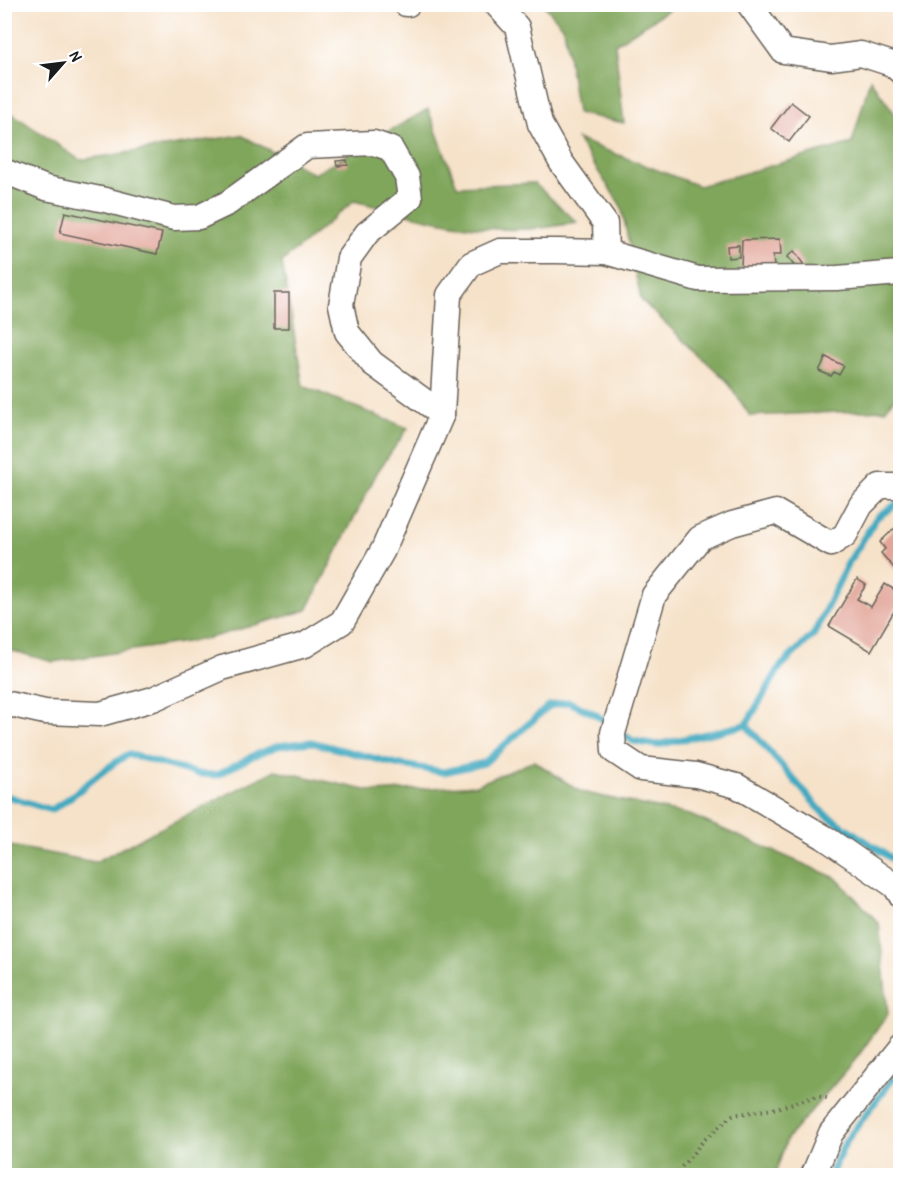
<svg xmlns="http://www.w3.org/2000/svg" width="905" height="1180" viewBox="0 0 905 1180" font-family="'Patrick Hand',sans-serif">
<rect width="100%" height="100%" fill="#fff"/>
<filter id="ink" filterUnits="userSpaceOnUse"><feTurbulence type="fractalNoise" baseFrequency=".0167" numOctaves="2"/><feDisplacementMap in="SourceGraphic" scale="12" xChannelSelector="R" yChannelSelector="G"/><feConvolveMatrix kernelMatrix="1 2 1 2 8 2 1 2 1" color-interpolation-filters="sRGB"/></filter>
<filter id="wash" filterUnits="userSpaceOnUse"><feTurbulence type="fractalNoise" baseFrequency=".008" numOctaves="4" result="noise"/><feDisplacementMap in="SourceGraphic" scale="24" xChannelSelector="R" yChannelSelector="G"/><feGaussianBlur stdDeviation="1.35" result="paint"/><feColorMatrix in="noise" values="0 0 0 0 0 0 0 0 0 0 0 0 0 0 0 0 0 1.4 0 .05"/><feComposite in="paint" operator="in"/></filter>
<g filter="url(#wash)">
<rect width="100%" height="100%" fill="#f6e2c9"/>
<!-- forest -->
<g fill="#80a65c" stroke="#4e613c" stroke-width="1.5">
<polygon points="544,5 676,5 615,44 624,123 577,113 564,28"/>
<polygon points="870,79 900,121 900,391 885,410 750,416 727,381 641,300 621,206 577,139 699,186 852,143"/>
<path d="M4,108l76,52 161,-25 73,39 114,-65 29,77 77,-3 43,39c-80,19 -145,-2 -223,-21l-72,61 21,124 105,42 -30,43 -71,139 -101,29 -153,23 -48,-13z"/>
<polygon points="534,761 581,792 690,815 836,878 879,923 888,1014 856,1059 787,1139 775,1175 5,1175 5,845 95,862 275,770 375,792 476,785"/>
</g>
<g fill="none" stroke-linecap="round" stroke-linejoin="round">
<!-- stream -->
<g stroke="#40a9c0" stroke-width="7">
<polyline points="746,725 823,813 900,864"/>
<path d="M4,795l47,15c28,-16 50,-41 78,-56l69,20 19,1 38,-20 23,-9 33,-4 85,22 48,8 40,-9 65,-57 20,-4 26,12 38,27 24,4 89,-20 34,-58 34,-33 33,-69 30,-48 23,-15"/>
<polyline points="830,1176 846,1141 900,1069"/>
</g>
</g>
<g id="blocks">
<!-- building -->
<g fill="#e2a599">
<polygon points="791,102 809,116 789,142 771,128"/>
<polygon points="347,160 348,165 337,166 336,161"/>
<polygon points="65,212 162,233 157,254 60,233"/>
<polygon points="780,239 781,255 773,255 774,267 741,268 742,240"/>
<polygon points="739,245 739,257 728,258 727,246"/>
<polygon points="794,251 804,265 797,269 787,257"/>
<rect x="274" y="293" width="15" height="35"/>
<polygon points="826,357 844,366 839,375 834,372 831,376 819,371"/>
<polygon points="900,523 900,572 899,574 881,553 885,549 880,542"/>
<polygon points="857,579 866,585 857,599 871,607 885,584 900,593 900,601 871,651 829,626"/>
</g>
</g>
</g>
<g filter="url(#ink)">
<use href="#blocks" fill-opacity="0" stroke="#686159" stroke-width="1.5"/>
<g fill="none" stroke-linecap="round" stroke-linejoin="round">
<!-- street casing -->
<g stroke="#686159" stroke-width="27">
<g id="street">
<polyline points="406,4 408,4"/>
<polyline points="496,4 517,27 540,124 561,162 605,223 606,252"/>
<polyline points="749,4 783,51 831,58 861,54 892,64 900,71"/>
<polyline points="4,171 46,188 105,200 174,218 199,217 228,203 307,146 374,143 391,149 407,177 410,198 367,233 349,258 341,305 347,332 372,363 442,414"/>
<polyline points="900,486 880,486 861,505 845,535 831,544 776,512 732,524 700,538 654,595 613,733 614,751 641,769 696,775 737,786 824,837 895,886 900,894"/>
<polyline points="4,703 45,712 100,714 153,699 222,668 305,645 342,622 383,550 442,414 449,295 471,264 500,251 556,251 606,252 698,279 837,278 900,273"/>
<polyline points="813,1176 831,1133 900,1047"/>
</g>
</g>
<!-- path -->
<polyline stroke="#686159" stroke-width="4" stroke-dasharray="1.5 4.5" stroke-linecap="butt" points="674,1176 704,1140 733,1115 773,1109 817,1096 831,1099"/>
<!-- street -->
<use href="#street" stroke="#fff" stroke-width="24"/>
</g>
</g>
<!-- margin -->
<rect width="905" height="1180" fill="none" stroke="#fff" stroke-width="24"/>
<!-- north arrow -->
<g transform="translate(63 63) rotate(62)" stroke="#ffffff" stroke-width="4.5" paint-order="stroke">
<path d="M0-4.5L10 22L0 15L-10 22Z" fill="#1c1c1c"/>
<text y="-9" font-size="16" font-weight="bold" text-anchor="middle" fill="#1c1c1c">N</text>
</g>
</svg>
